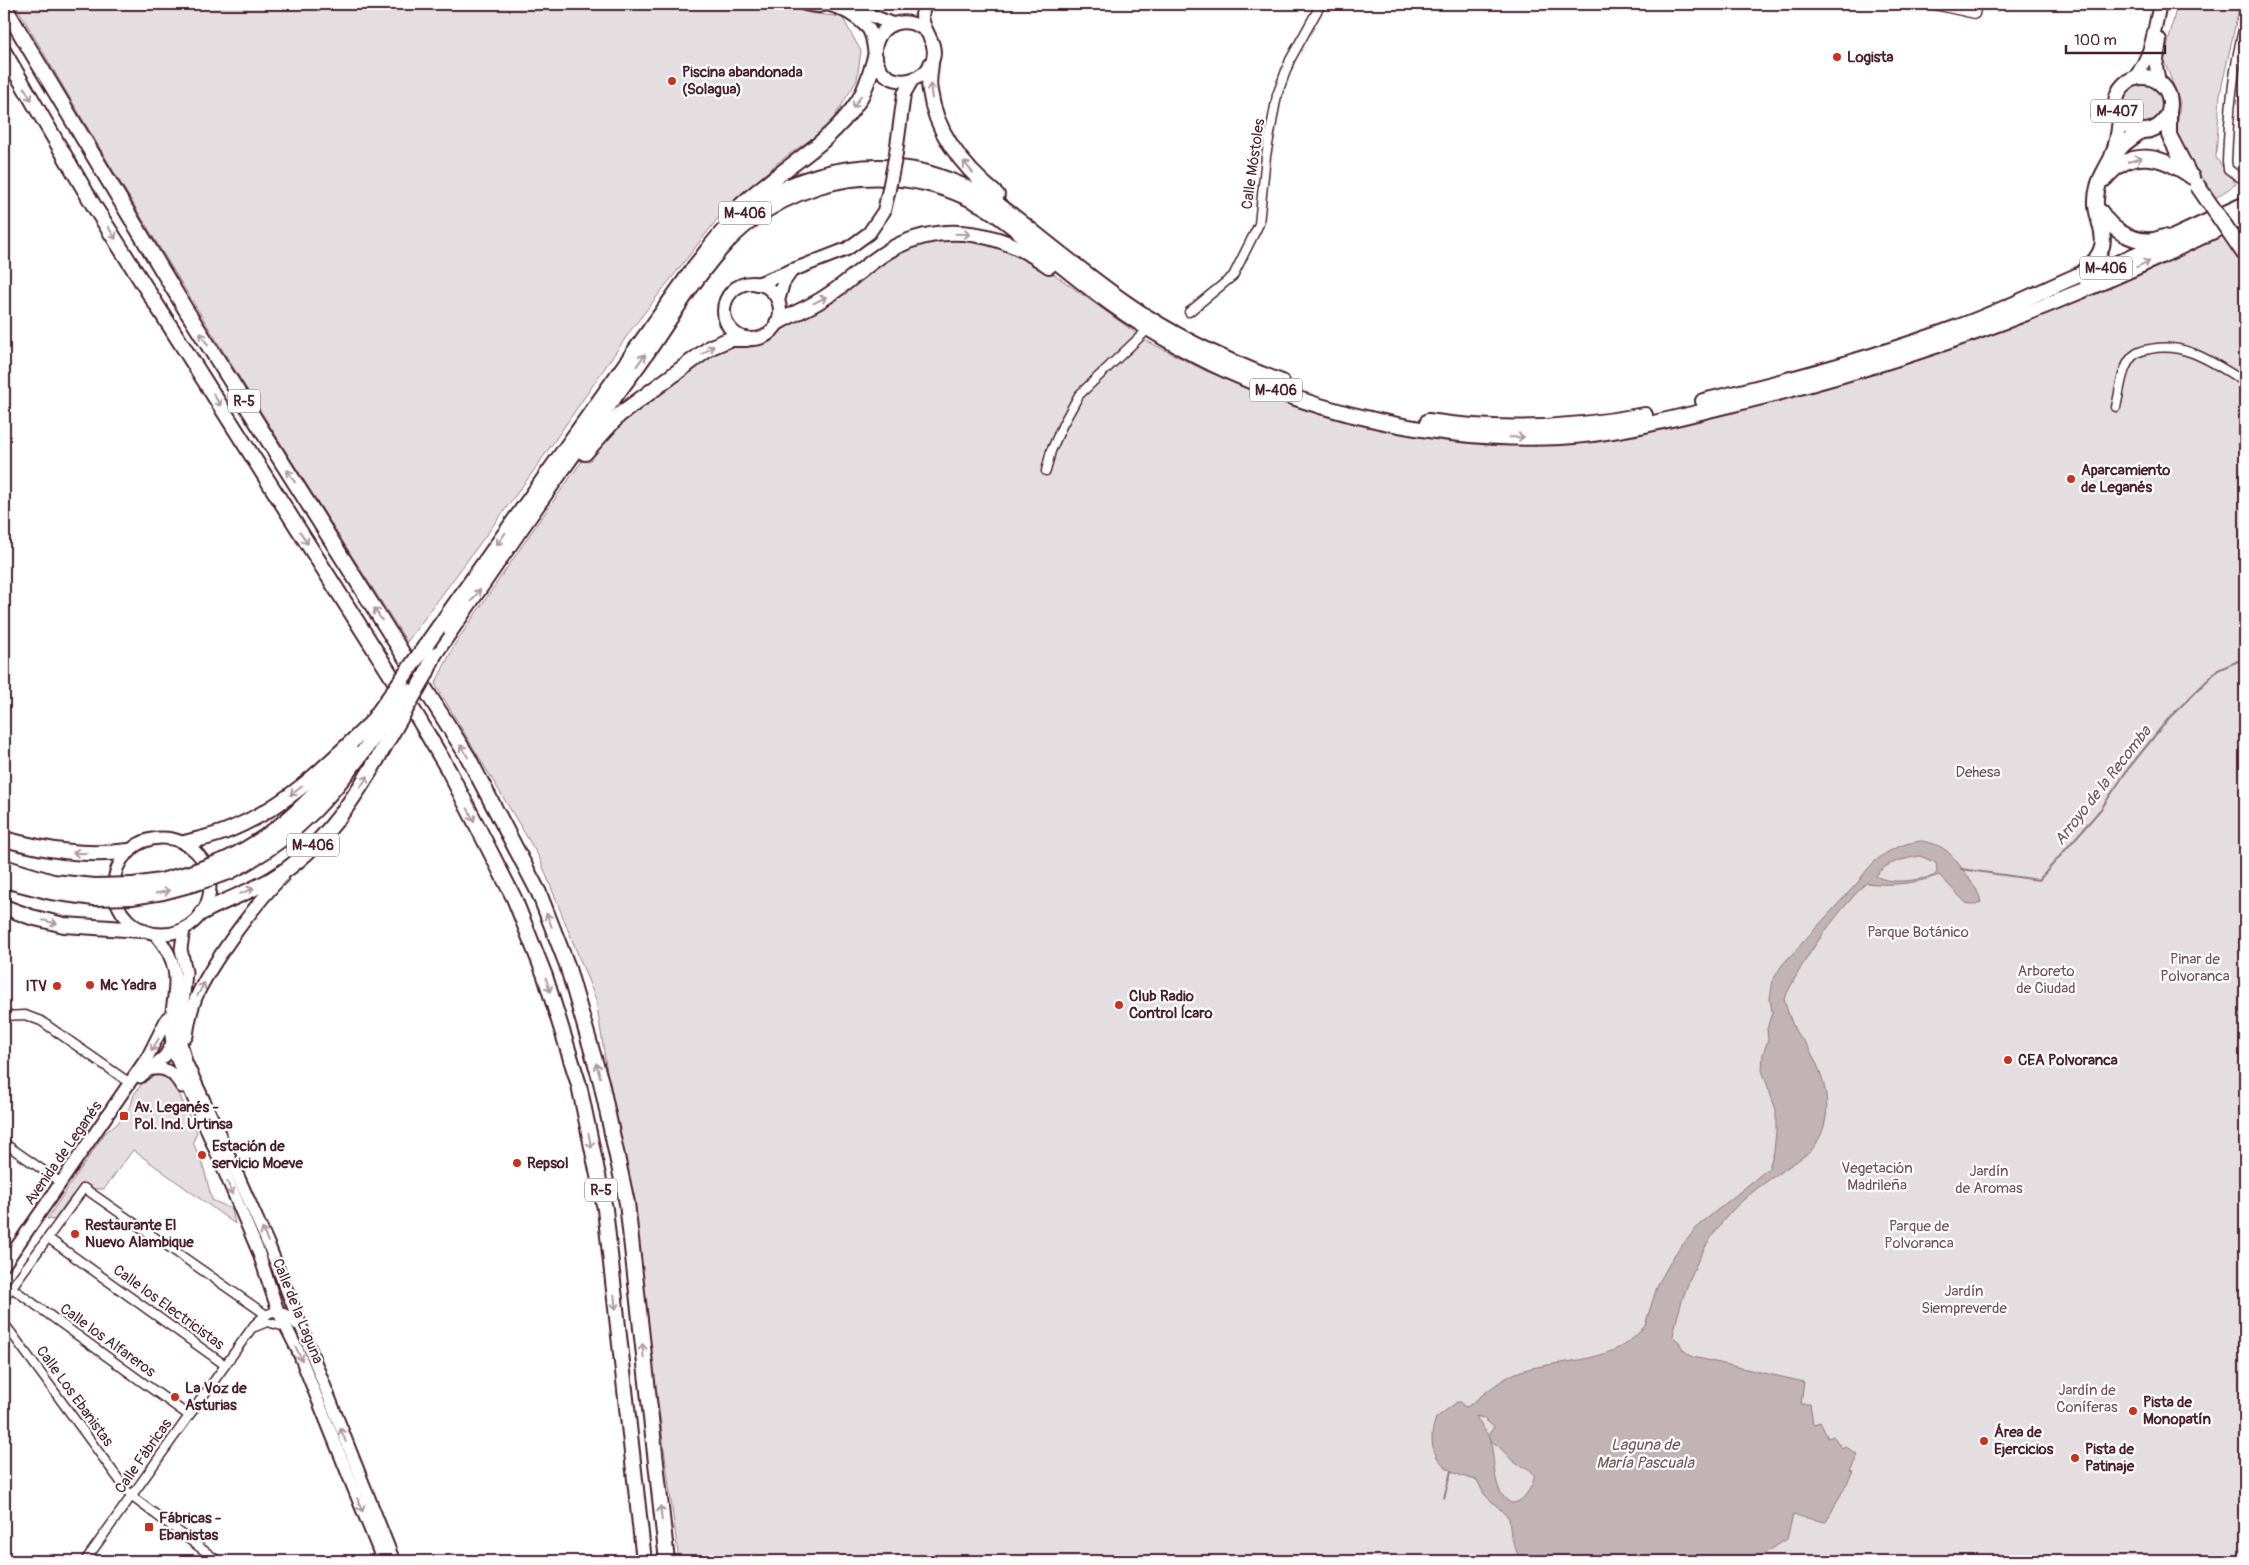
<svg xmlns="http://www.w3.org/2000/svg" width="2249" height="1565" viewBox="0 0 2249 1565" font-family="Pangolin,sans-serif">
<rect width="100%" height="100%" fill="#fff"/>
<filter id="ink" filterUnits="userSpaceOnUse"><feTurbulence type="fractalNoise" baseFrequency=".02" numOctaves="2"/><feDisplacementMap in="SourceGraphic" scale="10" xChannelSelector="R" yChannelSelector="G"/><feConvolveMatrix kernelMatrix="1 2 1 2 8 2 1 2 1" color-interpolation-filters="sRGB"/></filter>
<g filter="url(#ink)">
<!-- green -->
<g fill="#e5dee0" stroke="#987e86">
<path d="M15,4h771l23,9 33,4 19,34 -4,29 -28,46 -53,38 -57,53 -88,113 -96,139 -128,173c-135,-210 -267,-422 -392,-638z"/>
<polygon points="2177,4 2240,4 2220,94 2216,158 2236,184 2215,198 2176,138 2180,102 2164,61"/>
<circle cx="2143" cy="104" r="22"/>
<polygon points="2245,226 2245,1561 679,1561 660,1418 596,1000 539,857 435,684 455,644 537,524 587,454 617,422 710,351 733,343 751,347 770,341 793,316 887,256 913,243 958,236 993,241 1044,267 1147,341 1206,371 1293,404 1382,430 1495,443 1662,428 1757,404 2024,322 2135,277"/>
<path d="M159,1072l12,5 26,55 -4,10 11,27 8,31 20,9 3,15 -102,-74 -29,39c-34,-1 -31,6 -50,31l-7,-1 58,-86 12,-9 14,-19 3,-11 14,-18z"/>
</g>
<!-- water -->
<path fill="#c1b3b6" stroke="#91787e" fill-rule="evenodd" d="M1921,841c9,1 18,4 26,10 9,8 33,39 34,51l-5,3 -10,-2 -27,-28c-23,9 -49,11 -73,8 -34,35 -61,73 -82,116 3,11 7,23 12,33 3,5 7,8 10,12 21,34 32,75 4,108 -22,16 -47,30 -68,49 -38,34 -59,86 -69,135l6,6 4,8 10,7 111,25 -3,22h9l3,20 7,-2 8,16 5,-2 9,12 3,-2 13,9 -8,16 3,1 -27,50 -33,-7 -6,24 -34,22h-233l-9,-25 -2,-18 -25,-24 -7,-14c-34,-6 -54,-27 -41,-62l21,-16h4l2,4 4,1c18,-13 32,-28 54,-36 42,-13 96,-6 124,-46l13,-41 17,-30 24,-29 70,-57 5,-17 2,-20v-21l-14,-40 1,-16 5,-14 -1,-11 5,-17 -2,-13 3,-19 9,-15 77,-84c14,-23 36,-37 62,-40zM1920,856l16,7 1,9 -3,4c-17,4 -43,9 -58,0 8,-14 29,-17 44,-20zM1476,1416l7,2 11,9 -5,7 3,8c11,5 17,19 27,23 5,2 13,4 15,10 1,5 -4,14 -7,18 -4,6 -9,10 -16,10 -20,-12 -15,-42 -21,-63 -3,-9 -11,-16 -14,-24z"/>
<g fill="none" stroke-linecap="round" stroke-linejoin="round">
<!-- stream -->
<g stroke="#91787e" stroke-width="2">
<polyline points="1961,869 2039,880 2101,809 2128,769 2169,718 2218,670 2245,658"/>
<polyline points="1444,1498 1451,1471"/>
</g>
<!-- street casing -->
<g stroke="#4a1f2b" stroke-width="11">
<g id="street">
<polyline points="1930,4 1975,14 1977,4"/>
<path d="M2245,21c-12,48 -16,90 -18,140l1,8 11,8 6,-1"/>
<polyline points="1189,312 1233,276 1259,224 1266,156 1277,95 1290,60 1321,4"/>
<path d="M2116,407c4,-15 5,-39 17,-51 4,-4 11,-6 17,-7 36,-8 66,16 95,33"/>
<polyline points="1046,471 1051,451 1063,424 1079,395 1143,334"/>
<polyline points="4,1016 25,1015 41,1021 130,1083"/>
<polyline points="4,1143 60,1182"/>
<polyline points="48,1238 225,1365"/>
<polyline points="12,1288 188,1415"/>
<polyline points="4,1298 84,1188 265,1314"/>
<polyline points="4,1323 131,1496 218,1561"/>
<polyline points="255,1327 267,1322 285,1327"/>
<path d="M85,1561l169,-236c15,-15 29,-21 42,0"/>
</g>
</g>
<!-- secondary casing -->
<g stroke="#4a1f2b" stroke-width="15">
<g id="secondary">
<circle cx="162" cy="886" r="48"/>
<polyline points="184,929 181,949 186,972 180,1039 186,1062 215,1124 270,1248 394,1561"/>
<path d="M155,934c41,46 4,73 20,121l83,196 20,60 20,40 85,210"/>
<path d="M187,1036c2,-15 5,-31 12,-45 17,-34 56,-87 84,-115"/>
<path d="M149,1070c17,-5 25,4 33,17"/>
<polyline points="140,1077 165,1056 173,1042"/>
<polyline points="4,1265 148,1056 167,1018"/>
</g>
</g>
<!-- primary casing -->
<g stroke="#4a1f2b" stroke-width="16">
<g id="primary">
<polyline points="805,4 819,6 828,4"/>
<path d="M827,4c15,4 29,12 40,23 10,11 4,31 14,43 15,19 45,11 52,-11 5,-17 -11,-28 -11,-44 1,-4 2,-8 3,-11"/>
<polyline points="858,4 870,15 892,24"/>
<path d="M875,49c4,-27 32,-35 52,-17"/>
<path d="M2134,79c19,-26 19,-45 26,-75"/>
<polyline points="2159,82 2156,66 2160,40"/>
<polyline points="896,153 904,94 912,80"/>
<circle cx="752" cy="311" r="28"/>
<polyline points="757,284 847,249 869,233 884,211 889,189"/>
<polyline points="778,301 783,283 792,270"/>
</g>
</g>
<!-- highway casing -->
<g stroke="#4a1f2b" stroke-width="18">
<g id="highway">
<polyline points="4,6 186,310 468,757 539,893 567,965 601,1082 627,1203 667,1561"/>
<polyline points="4,52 94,206 418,718 449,771 514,898 545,976 579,1085 605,1209 644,1561"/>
<path d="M931,64c-1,9 -3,19 -1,27 6,43 35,78 67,104"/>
<circle cx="2143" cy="104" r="27"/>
<polyline points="2169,113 2169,135 2188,172"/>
<polyline points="2113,156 2124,144 2141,131"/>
<path d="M2105,179c26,-33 58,-23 87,-2"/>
<path d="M2101,212c12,21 39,35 63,25"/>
<path d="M733,213c40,-41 93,-63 126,-113 8,-13 12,-29 16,-43"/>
<polyline points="2085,278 2245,204"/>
<path d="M777,323c16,-10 35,-16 50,-27 24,-15 43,-36 68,-49 52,-26 108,-14 154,19"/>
<path d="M1703,401c85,-20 170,-43 252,-73 43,-15 84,-36 126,-54 44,-36 6,-49 17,-87 2,-10 8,-18 13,-28 6,-13 8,-27 9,-41"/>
<path d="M1428,421c71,11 147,7 217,-6"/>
<polyline points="585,453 619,415 711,347 730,339 747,339"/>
<path d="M438,628l257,-362c10,-12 20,-27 31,-38 51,-50 128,-71 198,-56 23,6 45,16 67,27 45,34 89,72 135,104 48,34 102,59 156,79"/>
<path d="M434,655c67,-98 134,-196 205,-291 29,-40 54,-86 88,-122 26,-27 57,-45 92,-56 54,-17 117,-8 166,21 18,11 35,26 52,39 36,29 72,59 112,83 70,43 149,75 230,92 59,13 121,19 182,16 57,-3 113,-19 169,-32 115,-28 229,-63 339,-109 60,-24 118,-52 176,-80"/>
<path d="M4,839c42,11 81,18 125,12"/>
<path d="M185,843c14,-4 30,-7 44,-13 57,-23 99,-65 142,-107"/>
<path d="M225,860c54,-26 88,-62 127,-107"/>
<polyline points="4,867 53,882 95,886"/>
<path d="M229,872c70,-35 105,-79 150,-142"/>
<polyline points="4,880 51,892 94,898"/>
<polyline points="133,885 161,881 190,873"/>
<polyline points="132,897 163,892 193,884"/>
<polyline points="4,907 31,917 64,925 141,930"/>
<path d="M203,912c22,-12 47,-20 69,-33 51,-30 88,-88 116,-139"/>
</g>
</g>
<!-- street -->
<use href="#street" stroke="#fff" stroke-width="8"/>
<!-- secondary -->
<use href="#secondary" stroke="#fff" stroke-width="11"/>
<!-- primary -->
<use href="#primary" stroke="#fff" stroke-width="12"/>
<!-- highway -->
<use href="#highway" stroke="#fff" stroke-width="14"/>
<!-- primary-bridge casing -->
<g stroke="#4a1f2b" stroke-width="16" stroke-linecap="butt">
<polyline id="primary-bridge" points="889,189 896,153"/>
</g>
<!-- highway-bridge casing -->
<g stroke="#4a1f2b" stroke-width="18" stroke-linecap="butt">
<g id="highway-bridge">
<polyline points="2197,185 2245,255"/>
<polyline points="371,723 438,628"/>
<polyline points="379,730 408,691"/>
<polyline points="388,740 426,674 434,655"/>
<polyline points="190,873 225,860"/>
<polyline points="193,884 229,872"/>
<polyline points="95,886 133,885"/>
<polyline points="94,898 132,897"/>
</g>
</g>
<!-- primary-bridge -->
<use href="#primary-bridge" stroke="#fff" stroke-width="12"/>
<!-- highway-bridge -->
<use href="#highway-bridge" stroke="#fff" stroke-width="14"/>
</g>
<!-- one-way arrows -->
<defs><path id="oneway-shaft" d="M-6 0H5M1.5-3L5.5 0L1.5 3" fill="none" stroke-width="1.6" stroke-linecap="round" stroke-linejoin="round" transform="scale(1.25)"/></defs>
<g stroke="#ae9aa0">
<use href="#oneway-shaft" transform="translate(931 91) rotate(-97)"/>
<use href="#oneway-shaft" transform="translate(28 94) rotate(60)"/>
<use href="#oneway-shaft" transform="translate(857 102) rotate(123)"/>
<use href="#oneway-shaft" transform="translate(2135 160) rotate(-15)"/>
<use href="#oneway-shaft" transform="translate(968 167) rotate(-130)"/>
<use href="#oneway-shaft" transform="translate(112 233) rotate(58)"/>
<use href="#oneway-shaft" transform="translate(963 234) rotate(2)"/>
<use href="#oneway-shaft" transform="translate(2143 264) rotate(-24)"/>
<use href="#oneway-shaft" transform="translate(820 300) rotate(-26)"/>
<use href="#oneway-shaft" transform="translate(204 339) rotate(-122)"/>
<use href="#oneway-shaft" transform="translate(708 350) rotate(-35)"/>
<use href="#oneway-shaft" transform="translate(641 360) rotate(-54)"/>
<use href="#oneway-shaft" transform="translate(217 400) rotate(58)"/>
<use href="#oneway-shaft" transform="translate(1517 437) rotate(-1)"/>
<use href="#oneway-shaft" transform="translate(291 476) rotate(-122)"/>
<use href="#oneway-shaft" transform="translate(304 538) rotate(58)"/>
<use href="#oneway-shaft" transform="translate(501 539) rotate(125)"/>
<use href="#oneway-shaft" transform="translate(476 595) rotate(-54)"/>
<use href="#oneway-shaft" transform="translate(378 614) rotate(-122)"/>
<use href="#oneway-shaft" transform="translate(464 751) rotate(-122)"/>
<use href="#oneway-shaft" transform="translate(364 782) rotate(-56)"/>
<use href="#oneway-shaft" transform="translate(296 791) rotate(143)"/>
<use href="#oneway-shaft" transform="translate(471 815) rotate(63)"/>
<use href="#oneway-shaft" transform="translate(80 853) rotate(-178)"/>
<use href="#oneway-shaft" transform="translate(247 891) rotate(-23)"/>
<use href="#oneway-shaft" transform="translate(163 892) rotate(-12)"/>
<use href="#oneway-shaft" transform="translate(549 920) rotate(-111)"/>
<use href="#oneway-shaft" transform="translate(50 922) rotate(13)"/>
<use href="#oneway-shaft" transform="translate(548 985) rotate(73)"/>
<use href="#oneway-shaft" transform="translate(201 989) rotate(-62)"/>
<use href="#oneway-shaft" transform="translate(155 1045) rotate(119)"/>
<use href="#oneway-shaft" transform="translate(598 1070) rotate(-106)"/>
<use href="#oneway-shaft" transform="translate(590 1141) rotate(78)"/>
<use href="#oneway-shaft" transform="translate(230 1188) rotate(67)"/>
<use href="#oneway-shaft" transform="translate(265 1235) rotate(-113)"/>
<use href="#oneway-shaft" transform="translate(615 1302) rotate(84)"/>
<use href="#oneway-shaft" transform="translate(643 1351) rotate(-96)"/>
<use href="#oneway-shaft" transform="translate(299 1354) rotate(66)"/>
<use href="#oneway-shaft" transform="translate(343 1435) rotate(-112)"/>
<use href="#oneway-shaft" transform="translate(360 1505) rotate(68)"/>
<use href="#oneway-shaft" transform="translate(661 1513) rotate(-96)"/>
</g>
</g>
<!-- markers -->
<g fill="#c8321e" stroke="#fff" stroke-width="2">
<circle cx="1837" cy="57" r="5"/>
<circle cx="672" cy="81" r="5"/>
<circle cx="2071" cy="479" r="5"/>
<circle cx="90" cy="985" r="5"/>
<circle cx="57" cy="986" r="5"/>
<circle cx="1119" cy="1005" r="5"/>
<circle cx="2008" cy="1060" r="5"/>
<rect x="119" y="1111" width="10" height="10" rx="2.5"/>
<circle cx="202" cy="1155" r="5"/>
<circle cx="517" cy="1163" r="5"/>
<circle cx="75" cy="1234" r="5"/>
<circle cx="175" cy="1397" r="5"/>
<circle cx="2133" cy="1411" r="5"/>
<circle cx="1984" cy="1441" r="5"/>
<circle cx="2075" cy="1458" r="5"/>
<rect x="144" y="1522" width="10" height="10" rx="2.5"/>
</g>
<g text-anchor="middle" stroke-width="4.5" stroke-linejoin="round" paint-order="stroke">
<!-- shield labels -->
<g fill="#fff" stroke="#80626b" stroke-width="1">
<rect x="2091" y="99.5" width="52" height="23" rx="4"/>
<rect x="719" y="201.5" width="52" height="23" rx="4"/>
<rect x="2080" y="256.5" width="52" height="23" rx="4"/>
<rect x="1250" y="378.5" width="52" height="23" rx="4"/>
<rect x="228" y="389.5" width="32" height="23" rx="4"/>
<rect x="287" y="833.5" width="52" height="23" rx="4"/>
<rect x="585" y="1178.5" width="32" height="23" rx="4"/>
</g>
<g font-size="14" font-weight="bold" fill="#4a1f2b">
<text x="2117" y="116">M-407</text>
<text x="745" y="218">M-406</text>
<text x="2106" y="273">M-406</text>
<text x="1276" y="395">M-406</text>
<text x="244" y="406">R-5</text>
<text x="313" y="850">M-406</text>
<text x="601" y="1195">R-5</text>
</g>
<!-- poi labels -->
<g font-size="15" font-weight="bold" fill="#4a1f2b" stroke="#fff" text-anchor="start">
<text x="1847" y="62">Logista</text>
<text x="682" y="77">Piscina abandonada<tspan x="682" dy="17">(Solagua)</tspan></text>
<text x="2081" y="475">Aparcamiento<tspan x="2081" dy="17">de Leganés</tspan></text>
<text x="100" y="990">Mc Yadra</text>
<text x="47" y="991" text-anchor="end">ITV</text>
<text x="1129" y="1001">Club Radio<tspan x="1129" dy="17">Control Ícaro</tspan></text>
<text x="2018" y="1065">CEA Polvoranca</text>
<text x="134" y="1112">Av. Leganés -<tspan x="134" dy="17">Pol. Ind. Urtinsa</tspan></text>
<text x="212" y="1151">Estación de<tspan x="212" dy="17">servicio Moeve</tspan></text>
<text x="527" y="1168">Repsol</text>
<text x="85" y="1230">Restaurante El<tspan x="85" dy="17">Nuevo Alambique</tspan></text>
<text x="185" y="1393">La Voz de<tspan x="185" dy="17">Asturias</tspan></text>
<text x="2143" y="1407">Pista de<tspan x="2143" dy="17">Monopatín</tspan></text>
<text x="1994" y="1437">Área de<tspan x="1994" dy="17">Ejercicios</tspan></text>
<text x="2085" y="1454">Pista de<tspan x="2085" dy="17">Patinaje</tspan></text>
<text x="159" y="1523">Fábricas -<tspan x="159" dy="17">Ebanistas</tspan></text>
</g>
<!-- street labels -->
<g font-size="15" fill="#4a1f2b" stroke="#fff">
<text transform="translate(1253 164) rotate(-82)" y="5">Calle Móstoles</text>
<text transform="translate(63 1153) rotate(-55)" y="5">Avenida de Leganés</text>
<text transform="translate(169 1307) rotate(36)" y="5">Calle los Electricistas</text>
<text transform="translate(298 1311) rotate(68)" y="5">Calle de la Laguna</text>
<text transform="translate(108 1340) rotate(36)" y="5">Calle los Alfareros</text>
<text transform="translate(75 1396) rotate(54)" y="5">Calle Los Ebanistas</text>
<text transform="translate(143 1456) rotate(-55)" y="5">Calle Fábricas</text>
</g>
<!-- park labels -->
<g font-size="15" fill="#714f58" stroke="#fff">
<text x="1978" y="777">Dehesa</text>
<text x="1918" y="937">Parque Botánico</text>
<text x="2195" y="964">Pinar de<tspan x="2195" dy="17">Polvoranca</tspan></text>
<text x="2046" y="976">Arboreto<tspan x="2046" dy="17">de Ciudad</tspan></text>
<text x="1877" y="1173">Vegetación<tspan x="1877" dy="17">Madrileña</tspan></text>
<text x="1989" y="1176">Jardín<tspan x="1989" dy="17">de Aromas</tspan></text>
<text x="1919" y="1231">Parque de<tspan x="1919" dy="17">Polvoranca</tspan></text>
<text x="1964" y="1296">Jardín<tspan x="1964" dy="17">Siempreverde</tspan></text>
<text x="2087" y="1395">Jardín de<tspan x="2087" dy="17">Coníferas</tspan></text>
</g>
<!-- water labels -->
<g font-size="16" font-style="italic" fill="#74535c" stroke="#fff">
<text transform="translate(2102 785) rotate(-52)" y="6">Arroyo de la Recomba</text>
<text x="1645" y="1450">Laguna de<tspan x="1645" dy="18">María Pascuala</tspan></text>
</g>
</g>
<!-- margin -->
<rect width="2249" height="1565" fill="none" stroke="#fff" stroke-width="20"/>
<rect x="10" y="10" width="2229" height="1545" fill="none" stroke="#4a1f2b" stroke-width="2" filter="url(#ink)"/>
<!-- scale -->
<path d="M2066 45v8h99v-8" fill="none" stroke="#4a1f2b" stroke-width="2.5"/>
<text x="2074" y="45" font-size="15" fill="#4a1f2b" stroke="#ffffff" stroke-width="4" paint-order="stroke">100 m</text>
</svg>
